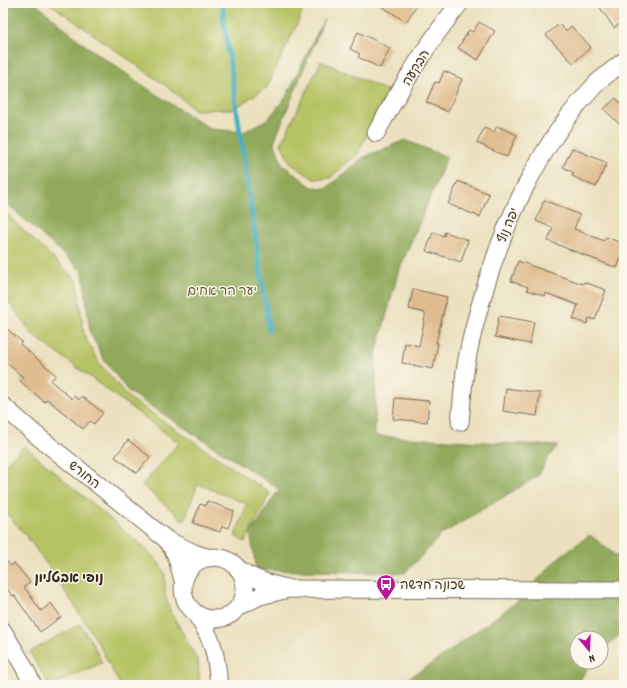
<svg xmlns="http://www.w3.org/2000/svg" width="627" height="688" viewBox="0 0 627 688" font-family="Dekko,'Playpen Sans Hebrew',sans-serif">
<rect width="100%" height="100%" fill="#fbf7ec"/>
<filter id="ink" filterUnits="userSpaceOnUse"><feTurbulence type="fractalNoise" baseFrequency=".025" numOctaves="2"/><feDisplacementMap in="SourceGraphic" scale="8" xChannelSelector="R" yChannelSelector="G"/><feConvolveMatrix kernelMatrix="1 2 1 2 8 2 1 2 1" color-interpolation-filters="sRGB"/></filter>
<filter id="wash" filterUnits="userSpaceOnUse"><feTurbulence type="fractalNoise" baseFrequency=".012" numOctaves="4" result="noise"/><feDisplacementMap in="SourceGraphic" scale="16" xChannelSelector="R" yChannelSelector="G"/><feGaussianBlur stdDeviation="0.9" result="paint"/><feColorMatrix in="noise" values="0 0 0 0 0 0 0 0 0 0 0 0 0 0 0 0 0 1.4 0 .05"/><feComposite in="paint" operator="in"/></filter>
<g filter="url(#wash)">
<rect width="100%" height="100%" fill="#ebe1bf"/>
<!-- green -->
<g fill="#b6c365" stroke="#787642">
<polygon points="49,3 306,3 298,22 267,87 234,109 195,110 169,88"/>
<polygon points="321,61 388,91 357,155 330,178 314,179 291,164 281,144"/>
<polygon points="3,211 77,281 84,335 99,363 129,398 270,493 245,542 235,536 247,504 198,484 184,521 142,485 179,443 33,335 12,306 3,297"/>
<polygon points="24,446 146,549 159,563 165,574 165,594 170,610 198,661 200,685 120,685 97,641 54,574 27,537 3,509 3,466"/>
<polygon points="80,624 93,644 102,663 52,685 49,685 30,652"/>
</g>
<!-- forest -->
<g fill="#90a95a" stroke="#666a3c">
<polygon points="3,3 35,3 85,45 154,93 211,129 244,132 268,119 286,97 324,19 274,142 283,165 312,187 327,188 362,158 405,140 447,157 398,273 376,354 375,436 558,446 547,459 538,476 442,534 405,573 257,570 250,534 279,489 129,392 104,360 90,332 83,272 3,200"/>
<polygon points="590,535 624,562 624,631 601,652 601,638 577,638 577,662 592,662 577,685 397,685 433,663 518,601 559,557"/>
</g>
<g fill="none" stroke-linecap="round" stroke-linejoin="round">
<!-- stream -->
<polyline stroke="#43aec2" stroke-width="5" points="223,3 223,16 269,329"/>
</g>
<g id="blocks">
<!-- building -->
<g fill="#e0bd90">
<polygon points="377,3 418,3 406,22"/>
<polygon points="597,3 624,3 624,21 614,28"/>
<polygon points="479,22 495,31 478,60 458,48 469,30 473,32"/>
<polygon points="559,24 566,31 571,26 591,47 573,63 546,35"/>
<polygon points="358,32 390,48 380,68 358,57 360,54 350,49"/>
<polygon points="444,71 462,79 448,112 426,102 435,82 439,83"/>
<polygon points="616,98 624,107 624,129 604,109"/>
<polygon points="497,126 517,135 507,157 477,143 484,128 494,132"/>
<polygon points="572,148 607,163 596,187 572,176 574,173 563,167"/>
<polygon points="458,181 489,194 480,217 448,204"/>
<polygon points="544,200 580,215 574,229 604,241 606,237 624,244 624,250 617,268 548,241 553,228 536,221"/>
<polygon points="433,232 444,236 445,232 468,240 461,262 426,251"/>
<polygon points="518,261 583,284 584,282 606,290 595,320 589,318 587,324 573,319 578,305 546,293 545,296 527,290 528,287 511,281"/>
<polygon points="413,289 447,297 436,343 438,343 433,369 402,363 405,343 419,346 425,317 425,313 409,309"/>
<polygon points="499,316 534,322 530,344 495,337"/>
<polygon points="3,325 22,342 20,344 56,375 51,381 72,399 74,396 79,400 82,396 103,413 94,424 90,421 83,429 47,399 45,402 20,381 23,377 3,360"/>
<polygon points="506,388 540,393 537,416 503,411"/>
<polygon points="395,398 429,401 427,422 393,419"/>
<polygon points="128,440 150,457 137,473 115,457"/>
<polygon points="207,501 234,511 228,528 222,526 220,532 193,523 200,504 205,506"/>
<polygon points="3,557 11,566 14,563 30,582 24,587 41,611 51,603 61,617 40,632 14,595 13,596 3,584"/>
</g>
</g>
</g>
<g filter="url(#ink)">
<use href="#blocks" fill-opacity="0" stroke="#796a56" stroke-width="1"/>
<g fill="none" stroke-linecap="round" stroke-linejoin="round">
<!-- minor casing -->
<g stroke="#796a56" stroke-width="19">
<g id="minor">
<path d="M376,133c25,-45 51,-90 84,-130"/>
<polyline points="3,406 35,434 167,540 194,553 210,558"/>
<path d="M460,422c2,-19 3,-38 6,-57 3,-19 8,-38 13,-56 22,-81 60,-166 119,-227 8,-7 17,-14 26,-21"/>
<polyline points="167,540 176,555 183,580"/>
<circle cx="214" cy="588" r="31"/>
<path d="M237,568c15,11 32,16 50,20"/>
<polyline points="238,607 260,596 289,589 624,590"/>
<path d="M195,613c19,27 21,40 24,72"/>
<polyline points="3,631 23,665 33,685"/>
</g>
</g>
<!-- minor -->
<use href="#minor" stroke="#fff" stroke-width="17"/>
</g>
</g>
<!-- icons -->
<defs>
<g id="bus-pin" transform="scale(1)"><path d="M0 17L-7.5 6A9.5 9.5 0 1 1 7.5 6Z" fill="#b5179e" stroke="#fbf7ec"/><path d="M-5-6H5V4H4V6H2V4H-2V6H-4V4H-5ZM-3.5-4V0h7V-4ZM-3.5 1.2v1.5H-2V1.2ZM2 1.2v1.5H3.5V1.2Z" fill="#fff"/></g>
</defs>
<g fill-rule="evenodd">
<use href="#bus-pin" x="386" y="584"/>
</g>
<g text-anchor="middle" stroke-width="3" stroke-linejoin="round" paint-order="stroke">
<!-- street labels -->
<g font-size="13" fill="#3b2a1e" stroke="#fbf7ec">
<text transform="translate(415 67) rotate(-58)" y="5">הבקעה</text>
<text transform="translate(507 225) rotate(-67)" y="5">יפה נוף</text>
<text transform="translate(85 474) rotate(39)" y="5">החורש</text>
</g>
<!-- park labels -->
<g font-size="13" fill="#605833" stroke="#fbf7ec">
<text x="222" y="295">יער הר אחים</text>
</g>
<!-- poi labels -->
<g font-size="13" fill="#3b2a1e" stroke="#fbf7ec" text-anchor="start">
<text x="400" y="589">שכונה חדשה</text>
</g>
<!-- neighbourhood labels -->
<g font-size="14" font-weight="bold" fill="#3b2a1e" stroke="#fbf7ec">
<text x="69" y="582">נופי אבטליון</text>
</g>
</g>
<!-- margin -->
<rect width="627" height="688" fill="none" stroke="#fbf7ec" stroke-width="16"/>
<!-- north arrow -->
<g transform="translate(589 650) rotate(161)"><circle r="19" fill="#fbf7ec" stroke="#aea59a"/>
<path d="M0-3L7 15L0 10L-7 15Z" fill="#b5179e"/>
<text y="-6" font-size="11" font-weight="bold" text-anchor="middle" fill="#3b2a1e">N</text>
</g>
</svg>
